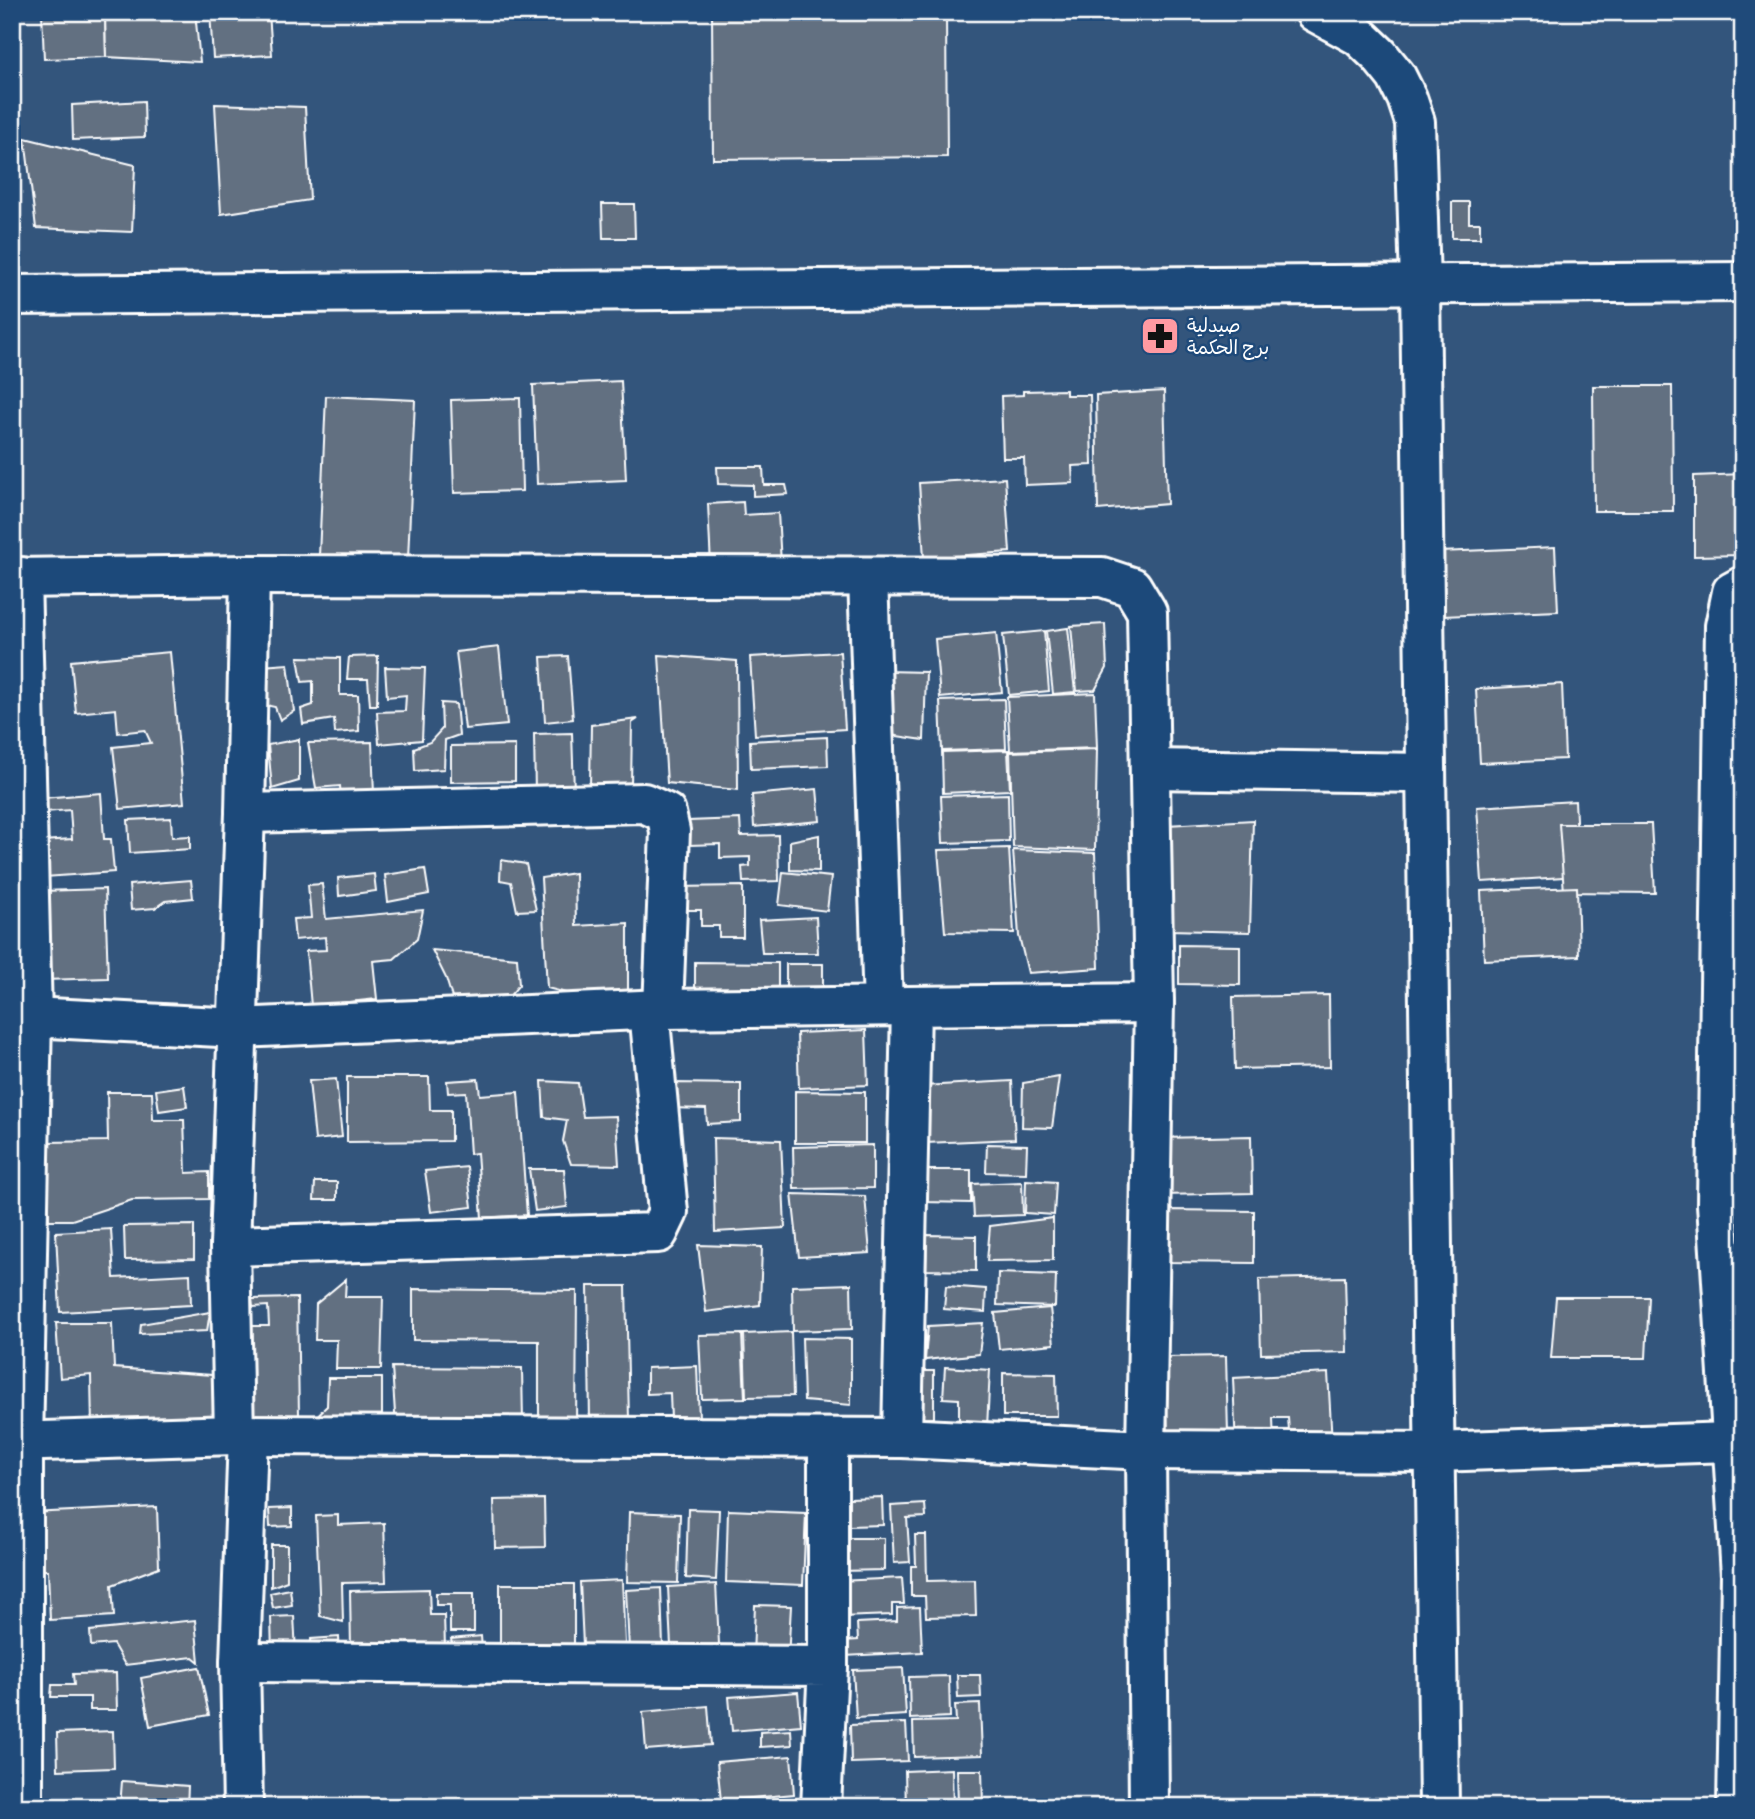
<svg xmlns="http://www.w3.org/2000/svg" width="1755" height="1819" viewBox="0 0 1755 1819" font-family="Pangolin,'Playpen Sans Arabic',sans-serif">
<rect width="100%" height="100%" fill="#33557c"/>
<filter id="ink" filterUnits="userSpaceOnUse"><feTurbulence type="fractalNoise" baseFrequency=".0143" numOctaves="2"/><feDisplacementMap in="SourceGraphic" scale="14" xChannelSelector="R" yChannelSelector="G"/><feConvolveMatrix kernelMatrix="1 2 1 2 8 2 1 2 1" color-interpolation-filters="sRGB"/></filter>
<g filter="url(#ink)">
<!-- building -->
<g fill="#626f81" stroke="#fff" stroke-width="2">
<polygon points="12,12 16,12 16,66 12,67"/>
<polygon points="42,12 105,12 106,57 44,59"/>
<polygon points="105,12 195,12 200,62 106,57"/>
<polygon points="210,12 269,12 272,55 213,58"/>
<polygon points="712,12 946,12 947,157 713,159"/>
<polygon points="144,101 145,137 73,140 72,105"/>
<polygon points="215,104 305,107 310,200 221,214"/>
<polygon points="25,138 135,165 132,232 36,228"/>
<polygon points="1452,202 1469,202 1469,223 1480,223 1480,238 1452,238"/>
<polygon points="602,204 634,204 635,238 603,238"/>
<polygon points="621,381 626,480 537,484 533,385"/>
<polygon points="1593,386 1672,386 1673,511 1594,511"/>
<polygon points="1066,390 1066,395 1090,395 1092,465 1072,466 1073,483 1025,485 1024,458 1003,458 1001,396 1023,395 1023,391"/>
<polygon points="1164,391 1167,504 1098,510 1096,395"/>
<polygon points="326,396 415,400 408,559 319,556"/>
<polygon points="520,398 522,491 454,493 451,400"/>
<polygon points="717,467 763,467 764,485 786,485 788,494 753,496 753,485 718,484"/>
<polygon points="1743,474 1743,555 1694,556 1694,476"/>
<polygon points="1005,478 1010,552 924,558 919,483"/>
<polygon points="743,502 744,515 778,513 781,563 711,566 708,504"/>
<polygon points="1555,547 1558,611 1443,616 1440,552"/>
<polygon points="1105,624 1107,668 1095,690 1077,691 1071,626"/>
<polygon points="1068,628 1075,692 1053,694 1046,631"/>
<polygon points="1044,631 1049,691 1009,695 1003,635"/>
<polygon points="996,633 1002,692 940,698 935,639"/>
<polygon points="499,647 507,725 465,729 456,652"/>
<polygon points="170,652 184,803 120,809 113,747 151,743 145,730 118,733 116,709 76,713 71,661"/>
<polygon points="840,652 845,729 755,735 750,657"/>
<polygon points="659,655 737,661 738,790 667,783"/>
<polygon points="378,656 377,705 370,705 368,679 347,679 349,657"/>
<polygon points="568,656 573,719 545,722 541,657"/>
<polygon points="298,657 340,658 340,695 358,695 359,731 335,733 334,719 303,724 301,709 313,705 313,681 302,682"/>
<polygon points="288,664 294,711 280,720 275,707 265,705 262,666"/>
<polygon points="385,667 425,668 422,740 379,744 377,712 405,711 406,695 387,697"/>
<polygon points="886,671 926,672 924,740 883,734"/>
<polygon points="1562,684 1565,759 1480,763 1476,689"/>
<polygon points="1095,693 1097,748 1010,751 1007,697"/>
<polygon points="1004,699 1006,749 942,751 940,701"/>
<polygon points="441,703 456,704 459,735 445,740 444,769 415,771 414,748 430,742 442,729"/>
<polygon points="638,719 632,723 631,787 590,786 591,725"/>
<polygon points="572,733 574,791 535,793 534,734"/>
<polygon points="827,737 828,766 751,769 750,741"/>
<polygon points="299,739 299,781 272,789 268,745"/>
<polygon points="372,742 374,795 341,796 340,786 316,788 308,743"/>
<polygon points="515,745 515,781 451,782 451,746"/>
<polygon points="1097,749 1095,850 1013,847 1010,752"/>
<polygon points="1008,750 1010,790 943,793 942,752"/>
<polygon points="817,789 820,821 754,827 752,795"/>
<polygon points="101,793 104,839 111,839 114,872 45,877 42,841 72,839 70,810 45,812 43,798"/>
<polygon points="1008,794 1009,841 943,843 941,796"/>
<polygon points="1575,801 1579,876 1482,882 1477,807"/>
<polygon points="171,818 172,837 190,836 190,849 130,853 128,820"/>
<polygon points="740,819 741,836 778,835 779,881 743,882 742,867 750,866 750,857 720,858 720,844 689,845 688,821"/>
<polygon points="1253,820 1250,932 1169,930 1167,825"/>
<polygon points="1559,824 1651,824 1655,893 1564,892"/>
<polygon points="819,835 819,871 790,870 790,841"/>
<polygon points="1009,848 1014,933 945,932 938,850"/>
<polygon points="1013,850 1095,853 1099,968 1028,973 1019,936"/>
<polygon points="501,860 526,864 536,910 517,911 511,882 500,880"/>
<polygon points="425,869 429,894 388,902 385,875"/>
<polygon points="783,872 831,877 827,911 779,905"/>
<polygon points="575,873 576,926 628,923 628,992 594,1000 547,988 541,878"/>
<polygon points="374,874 376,891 339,896 338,878"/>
<polygon points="191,880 193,898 165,901 155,908 131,910 129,885"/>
<polygon points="322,884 326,919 423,910 417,939 394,959 373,961 377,999 311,1006 306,951 326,950 325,937 295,940 293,919 311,918 308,885"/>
<polygon points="743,886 743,937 719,937 719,926 701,926 701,910 674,910 674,887"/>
<polygon points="1577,887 1579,956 1484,960 1481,891"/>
<polygon points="105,889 108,978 44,980 41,891"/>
<polygon points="816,917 818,953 762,953 759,920"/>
<polygon points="1179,945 1240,946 1240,985 1179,984"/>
<polygon points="432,950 517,958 519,985 507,999 453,1001 446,978"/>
<polygon points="695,962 778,963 778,1003 695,1002"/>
<rect x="786" y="964" width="37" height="39"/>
<polygon points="1329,995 1330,1067 1235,1069 1233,997"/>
<polygon points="866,1030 868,1085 799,1088 797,1033"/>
<polygon points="347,1077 429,1077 430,1110 451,1110 451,1141 347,1142"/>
<polygon points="1059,1077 1052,1128 1022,1127 1023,1083"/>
<polygon points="336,1079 342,1137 315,1140 309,1081"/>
<polygon points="478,1079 480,1095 518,1092 527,1215 482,1218 477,1153 470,1154 466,1092 448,1093 447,1081"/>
<polygon points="542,1081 578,1083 583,1117 616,1116 619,1165 571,1164 563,1141 567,1120 544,1117"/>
<polygon points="1012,1081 1015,1139 926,1143 923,1086"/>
<polygon points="673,1083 741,1084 741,1122 707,1124 706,1109 669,1108"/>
<polygon points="184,1086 187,1107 159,1111 156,1090"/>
<polygon points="795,1091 865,1092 865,1143 795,1143"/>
<polygon points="107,1092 152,1092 153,1120 184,1120 186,1173 209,1172 209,1199 132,1200 72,1220 49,1220 48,1142 108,1141"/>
<polygon points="1251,1136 1252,1193 1163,1195 1161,1138"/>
<polygon points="713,1138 781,1140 785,1228 715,1232"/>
<polygon points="987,1144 1027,1145 1026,1173 986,1172"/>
<polygon points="873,1145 873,1188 794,1189 793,1147"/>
<polygon points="467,1167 472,1207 431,1212 425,1171"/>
<polygon points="529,1169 564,1169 567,1207 535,1211"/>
<polygon points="923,1170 971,1170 971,1203 923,1202"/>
<polygon points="1026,1180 1056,1182 1054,1215 1025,1213"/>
<polygon points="315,1182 337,1182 337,1200 314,1200"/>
<polygon points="1022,1182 1023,1215 974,1217 972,1184"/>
<polygon points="792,1194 865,1196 870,1253 799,1257"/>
<polygon points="1166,1210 1254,1211 1254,1263 1166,1262"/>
<polygon points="1053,1218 1053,1260 987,1261 990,1226"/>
<polygon points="194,1225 194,1259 125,1260 124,1226"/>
<polygon points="111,1229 114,1278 190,1274 191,1305 60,1312 56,1232"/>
<polygon points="927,1235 976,1236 976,1271 926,1270"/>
<polygon points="698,1245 762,1247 760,1305 706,1312"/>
<polygon points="998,1273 1056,1275 1055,1307 997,1305"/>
<polygon points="1345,1277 1347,1352 1261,1354 1259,1279"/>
<polygon points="346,1279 345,1297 383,1297 381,1369 336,1369 337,1340 315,1340 316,1304"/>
<polygon points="851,1284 852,1329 793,1331 792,1286"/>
<polygon points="588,1286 626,1286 629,1420 590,1421"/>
<polygon points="946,1286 986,1289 985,1312 944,1309"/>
<polygon points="413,1289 577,1291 576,1428 539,1427 539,1341 413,1340"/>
<polygon points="1556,1297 1649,1297 1646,1358 1551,1358"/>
<polygon points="297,1298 299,1415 240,1417 238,1326 269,1326 268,1306 253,1307 252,1299"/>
<polygon points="1050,1308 1054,1344 999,1349 995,1313"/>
<polygon points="210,1312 207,1331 140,1334 141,1324"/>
<polygon points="56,1323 112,1323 114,1368 212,1375 214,1426 92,1428 91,1375 60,1378"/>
<polygon points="983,1323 979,1354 925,1360 928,1326"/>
<polygon points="791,1332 793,1396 746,1397 744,1334"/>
<polygon points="742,1334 745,1398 702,1399 699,1335"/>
<polygon points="802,1338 851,1339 851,1405 804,1401"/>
<polygon points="1226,1356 1228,1434 1168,1436 1165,1357"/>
<polygon points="697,1366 699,1419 671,1420 670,1393 647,1394 647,1368"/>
<polygon points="392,1367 522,1368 523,1423 396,1429"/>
<polygon points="945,1367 990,1370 987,1427 959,1425 959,1399 943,1398"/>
<polygon points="918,1371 934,1371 934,1418 917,1418"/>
<polygon points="1003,1373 1056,1374 1057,1416 1003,1416"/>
<polygon points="1328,1373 1332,1443 1290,1444 1288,1418 1273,1418 1274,1446 1236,1448 1233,1378"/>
<polygon points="328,1378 382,1378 382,1424 308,1424 327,1406"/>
<polygon points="882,1497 883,1525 849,1526 849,1498"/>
<polygon points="544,1499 545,1547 495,1548 494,1500"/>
<polygon points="925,1504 926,1517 907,1518 910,1562 894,1563 891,1506"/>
<polygon points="157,1507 159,1567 112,1585 114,1616 50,1620 48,1570 32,1570 30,1513"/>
<polygon points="292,1508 292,1526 270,1527 269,1509"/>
<polygon points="688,1509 719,1510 716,1580 686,1578"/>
<polygon points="728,1510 806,1513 803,1585 726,1582"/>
<polygon points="629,1512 680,1514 678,1583 627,1582"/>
<polygon points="338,1515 338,1525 384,1523 386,1582 342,1583 343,1622 320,1616 316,1516"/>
<polygon points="915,1535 926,1535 927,1581 975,1580 976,1616 926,1617 925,1596 911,1596 911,1566 916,1566"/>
<polygon points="840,1538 884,1538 884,1570 840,1571"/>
<polygon points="271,1545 287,1545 287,1581 271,1587"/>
<polygon points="902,1578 904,1604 892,1604 892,1615 840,1617 838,1581"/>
<polygon points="622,1580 625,1644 583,1645 580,1582"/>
<polygon points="500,1584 574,1584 574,1644 500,1645"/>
<polygon points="716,1584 719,1644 671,1646 668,1587"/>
<polygon points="661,1588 663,1647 629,1649 626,1590"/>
<polygon points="290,1589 292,1605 273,1608 270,1593"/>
<polygon points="429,1589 430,1615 444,1615 445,1647 351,1649 350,1591"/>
<polygon points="436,1593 474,1593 474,1632 450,1632 450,1605 436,1605"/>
<polygon points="755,1605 791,1606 788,1659 753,1657"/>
<polygon points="920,1607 922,1652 844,1656 843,1641 858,1640 857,1623 897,1621 897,1608"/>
<polygon points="294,1616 296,1652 272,1653 271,1617"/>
<polygon points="195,1620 199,1662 193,1657 125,1665 113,1644 91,1646 90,1631"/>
<polygon points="481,1636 482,1649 453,1651 451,1639"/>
<polygon points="339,1637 340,1654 312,1656 311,1639"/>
<polygon points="199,1667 209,1715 150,1726 141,1678"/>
<polygon points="903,1668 906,1715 856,1718 853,1670"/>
<polygon points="116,1673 117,1710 90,1710 90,1697 51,1697 52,1685 74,1685 73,1674"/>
<polygon points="957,1675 980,1675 981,1697 958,1698"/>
<polygon points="949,1676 950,1717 910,1719 909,1677"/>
<polygon points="798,1692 801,1725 732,1731 729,1697"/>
<polygon points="980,1704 982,1755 914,1757 913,1722 956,1721 955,1705"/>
<polygon points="708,1706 711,1745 646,1750 643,1712"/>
<polygon points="906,1723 908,1761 851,1763 850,1725"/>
<polygon points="791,1730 792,1745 760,1747 760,1732"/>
<polygon points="113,1731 114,1768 58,1770 57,1733"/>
<polygon points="791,1756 794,1794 721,1801 717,1762"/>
<polygon points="952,1769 953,1807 906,1807 905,1771"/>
<polygon points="957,1770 982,1770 983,1804 958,1805"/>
<polygon points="122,1781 188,1786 187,1807 120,1807"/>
<polygon points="464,1799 464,1807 418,1807 417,1802"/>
</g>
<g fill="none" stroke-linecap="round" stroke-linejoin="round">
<!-- minor casing -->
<g stroke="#fff" stroke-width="44">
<g id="minor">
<polyline points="1315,12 1359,36 1379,55 1396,76 1407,98 1415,122 1420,284 1439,1807"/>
<polyline points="250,575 245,813 230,1246 658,1233 668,1212 649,1010"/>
<polyline points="21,577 32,1016 23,1443 23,1807"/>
<polyline points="868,577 883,1006"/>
<polyline points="12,578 250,575 1102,577 1132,587 1147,612 1154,1003 1146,1450 1149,1807"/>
<polyline points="1150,769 1426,773"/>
<polyline points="245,813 644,803 666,813 670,831 663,1009"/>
<polyline points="12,1016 238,1028 663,1009 1154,1003"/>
<polyline points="230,1246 234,1435"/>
<polyline points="828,1438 828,1666"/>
<polyline points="902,1438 911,1006"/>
<polyline points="12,1442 234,1435 902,1438 1146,1450 1434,1452 1730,1442"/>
<polyline points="240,1662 828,1666 821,1807"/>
<polyline points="243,1807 240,1662 248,1436"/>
<polyline points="1737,1807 1741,1575 1717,1204 1725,626 1732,592 1743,586"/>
</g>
</g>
<!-- tertiary casing -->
<g stroke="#fff" stroke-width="44">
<polyline id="tertiary" points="12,295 1743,282"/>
</g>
<!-- minor -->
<use href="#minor" stroke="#1f4a7a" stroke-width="38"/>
<!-- tertiary -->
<use href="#tertiary" stroke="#1f4a7a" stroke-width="38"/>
</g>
</g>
<!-- icons -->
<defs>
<g id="pharmacy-square" transform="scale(2.0125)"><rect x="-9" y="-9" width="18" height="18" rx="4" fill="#ff9aa2" stroke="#1f4a7a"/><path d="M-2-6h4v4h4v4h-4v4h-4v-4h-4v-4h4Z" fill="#111"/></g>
</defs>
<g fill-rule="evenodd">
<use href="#pharmacy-square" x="1160" y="336"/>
</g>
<g text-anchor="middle" stroke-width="5" stroke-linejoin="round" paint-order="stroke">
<!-- poi labels -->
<g font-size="19" fill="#fff" stroke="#1f4a7a" text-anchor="start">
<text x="1187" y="332">صيدلية<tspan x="1187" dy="22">برج الحكمة</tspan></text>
</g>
</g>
<!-- margin -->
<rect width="1755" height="1819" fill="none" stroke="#1f4a7a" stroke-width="42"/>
<rect x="21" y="21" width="1713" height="1777" fill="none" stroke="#fff" stroke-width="2.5" filter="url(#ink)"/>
</svg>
